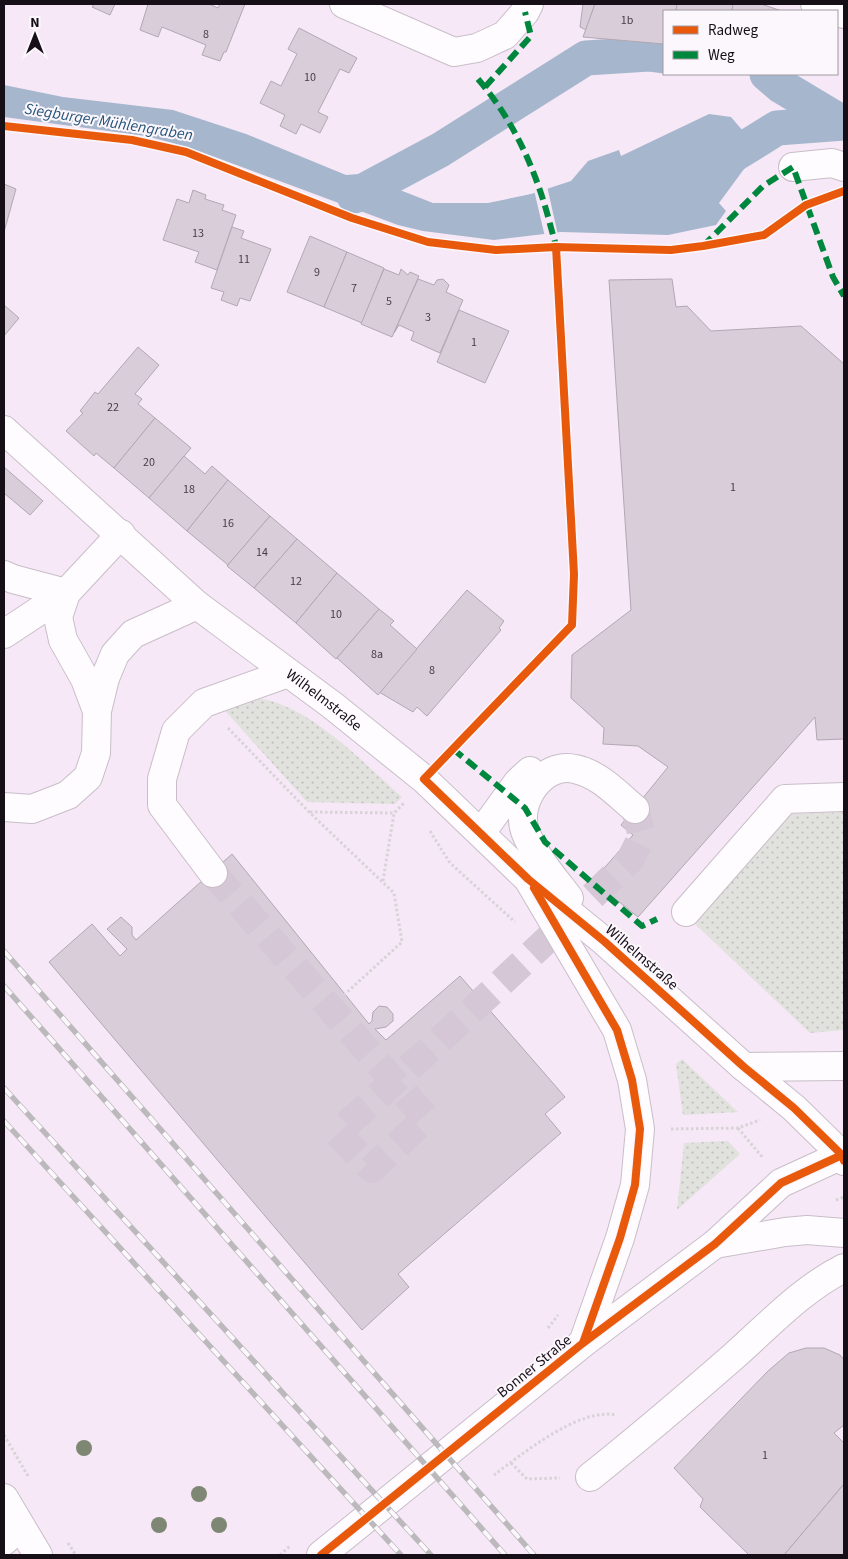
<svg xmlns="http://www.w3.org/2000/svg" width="848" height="1559" viewBox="0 0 848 1559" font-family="'Source Sans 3',sans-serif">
<defs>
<pattern id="grass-dots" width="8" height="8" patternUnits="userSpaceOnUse" patternTransform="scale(1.25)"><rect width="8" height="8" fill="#e1e2dd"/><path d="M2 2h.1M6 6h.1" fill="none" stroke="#c0c1bd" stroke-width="1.8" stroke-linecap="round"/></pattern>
</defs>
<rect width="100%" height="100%" fill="#f6e8f6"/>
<!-- grass -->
<g fill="url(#grass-dots)">
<path d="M251,698c53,1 112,65 151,99l-7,7 -88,-2 -87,-97z"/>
<polygon points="844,812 844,1030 810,1033 694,923 788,814"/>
<polygon points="682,1059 738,1112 683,1115 676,1064"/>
<polygon points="728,1141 740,1154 677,1210 684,1143"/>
</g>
<!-- water -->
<polygon fill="#a5b6cd" points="4,85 63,97 173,110 246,134 346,175 359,174 433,203 488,203 531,194 571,181 588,161 619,150 621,156 709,114 731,117 748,137 764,125 773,142 744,169 719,203 726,211 716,225 668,235 561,232 494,240 423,231 398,225 188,147 146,136 4,117"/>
<!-- pier -->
<polygon fill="#f6e8f6" points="547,186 558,235 545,237 534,190"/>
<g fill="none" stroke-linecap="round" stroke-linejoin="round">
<!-- canal -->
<g stroke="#a5b6cd" stroke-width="35">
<polyline points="767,74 781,86 841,122"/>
<polyline points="727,159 777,128 844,123"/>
<polyline points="354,196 440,150 586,58 649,54 664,56"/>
</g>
</g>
<!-- building -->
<g fill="#d8cdd8" stroke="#b2a7b2">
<polygon points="94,4 115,4 110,15 92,7"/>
<polygon points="148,4 209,4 218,8 220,4 245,4 226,52 224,52 220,61 202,55 206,45 162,27 158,37 140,30"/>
<polygon points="583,4 595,4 586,30 580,27"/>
<polygon points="595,4 677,4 676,11 664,11 664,44 583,37"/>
<polygon points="677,4 733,4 732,11 676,11"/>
<polygon points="733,4 761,4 782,11 732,11"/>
<polygon points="299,28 357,58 349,73 340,69 318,112 328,117 320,133 301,124 296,134 280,126 285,115 260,103 271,81 281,86 297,54 288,49"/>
<polygon points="4,184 16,189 4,232"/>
<polygon points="193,190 206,195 205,199 224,205 222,210 236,215 217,270 195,262 199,252 163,240 177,199 189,203"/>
<polygon points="232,227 244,231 241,238 271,249 250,301 240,298 237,306 221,300 224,292 211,288"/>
<polygon points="310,236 347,252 324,307 287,292"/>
<polygon points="347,252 384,268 362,323 324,307"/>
<polygon points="384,269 399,275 401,269 408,275 410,272 419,276 392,337 361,324"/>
<polygon points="418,279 434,285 437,280 443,279 449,285 446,292 463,300 440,353 411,340 414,332 399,325 394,333"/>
<polygon points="672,279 676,307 687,306 711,331 801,326 844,364 844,739 817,740 815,717 638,917 593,881 633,835 621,825 668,767 638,746 603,744 604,728 571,698 572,655 631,610 609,280"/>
<polygon points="4,305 19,318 4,336"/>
<polygon points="459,310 509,331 485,383 437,362"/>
<polygon points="138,347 159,365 135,394 142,399 138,404 155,418 114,468 96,453 94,456 66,431 83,413 80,411 95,392 98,394"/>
<polygon points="155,418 191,448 149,498 114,468"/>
<polygon points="184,456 205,474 212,466 228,480 187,531 149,498"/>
<polygon points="4,467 43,501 30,515 4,493"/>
<polygon points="228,480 270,516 228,565 187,531"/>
<polygon points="270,516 297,539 254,588 227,566"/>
<polygon points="297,539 337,573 296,623 254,588"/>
<polygon points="337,573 379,609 336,659 296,623"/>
<polygon points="467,590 504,621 499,628 501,630 427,716 417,707 413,712 379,692"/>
<polygon points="379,609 394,621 390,625 417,649 378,695 337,658"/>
<polygon points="232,854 369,1024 372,1021 373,1012 379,1006 387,1007 393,1014 393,1021 386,1027 375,1029 386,1040 460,976 565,1097 545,1114 561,1133 398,1274 409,1287 362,1330 49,962 92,924 120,956 127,949 107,929 121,917 132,927 132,935 136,940"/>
<polygon points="806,1348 824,1348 840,1355 844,1360 844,1425 834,1433 844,1443 844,1484 784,1555 749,1555 700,1507 703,1499 674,1468 768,1371 789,1353"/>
<polygon points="844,1484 844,1555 784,1555"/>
</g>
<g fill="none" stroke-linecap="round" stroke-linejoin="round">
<!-- minor-tunnel -->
<path stroke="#d5c7d5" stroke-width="28" stroke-dasharray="28 14" stroke-linecap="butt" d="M213,873l165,190 48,55 -54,51 -35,-36c100,-89 197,-180 293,-273l12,-24 -7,-27"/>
<!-- minor casing -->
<g stroke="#c8bec8" stroke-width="30">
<g id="minor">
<polyline points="344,4 454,52 477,48 505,35 525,12 529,4"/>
<polyline points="815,4 844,14"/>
<polyline points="793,167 832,163 844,167"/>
<path id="s1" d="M4,430l193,175 135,100 92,74 104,100 77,63 139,125 50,41 48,47 2,-2"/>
<polyline points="4,575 13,579 66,593"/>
<polyline points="66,593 58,617 63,640 85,679 97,711"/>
<polyline points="4,634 66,593 121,534"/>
<polyline points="4,807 32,809 68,795 88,777 96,753 97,711 105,678 115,654 133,634 197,605"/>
<polyline points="481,833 518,782 530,771"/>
<polyline points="213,873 162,805 162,779 176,731 204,703 288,673"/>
<path d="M569,898c-16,-21 -34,-41 -44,-67 -10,-29 18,-70 50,-62 24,5 41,24 60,40"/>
<polyline points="686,912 785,799 844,797"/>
<polyline points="744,1067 844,1066"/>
<path d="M590,1477c49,-39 97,-80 144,-121 35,-31 68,-67 110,-88"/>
<polyline points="4,1541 20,1526"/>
</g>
</g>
<!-- major casing -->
<g stroke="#c8bec8" stroke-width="30">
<g id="major">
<polyline points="528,879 617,1030 632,1080 640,1129 635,1185 620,1238 583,1343"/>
<polyline points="715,1244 785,1232 807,1230 844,1233"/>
<polyline points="4,1498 38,1555"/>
<polyline points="321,1555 583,1343 715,1244 781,1183 842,1155 844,1161"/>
</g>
</g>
<!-- path -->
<g stroke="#d7d3d7" stroke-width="3" stroke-dasharray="2.5 2.5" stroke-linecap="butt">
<polyline points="228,728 309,812 394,893 402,942 344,995"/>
<polyline points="310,812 394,813"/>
<polyline points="430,831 450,863 515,922"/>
<polyline points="383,881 394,813 405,802"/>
<polyline points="738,1128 763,1158"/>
<polyline points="671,1129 738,1128 760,1120"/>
<polyline points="836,1200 844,1197"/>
<polyline points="548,1328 558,1315"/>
<polyline points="4,1435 28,1476"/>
<polyline points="511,1463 527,1479 560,1478"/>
<path d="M494,1475c28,-21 86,-68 122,-60"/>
<polyline points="68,1543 76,1555"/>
<polyline points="280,1555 290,1546"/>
</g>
<!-- minor -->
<use href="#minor" stroke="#fefcfe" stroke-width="28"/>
<!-- major -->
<use href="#major" stroke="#fefcfe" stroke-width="28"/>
<!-- rail casing -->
<g stroke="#bcb9bc" stroke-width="5.5">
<g id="rail">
<polyline points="4,951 534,1555"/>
<polyline points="4,986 505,1555"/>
<polyline points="4,1088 431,1555"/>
<polyline points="4,1121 401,1555"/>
</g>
</g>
<!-- rail -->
<use href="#rail" stroke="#fcf7fc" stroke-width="4" stroke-dasharray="11" stroke-linecap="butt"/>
<!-- quiet -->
<g stroke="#00873e" stroke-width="6" stroke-dasharray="12 6" stroke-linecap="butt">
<path d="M478,79c36,42 58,91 72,145 2,8 5,17 7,26"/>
<polyline points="485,87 531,36 525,12"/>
<polyline points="703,246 763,186 793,167 833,277 844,296"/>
<polyline points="453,749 525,808 545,842 642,926 657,919"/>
</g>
<!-- cycleway casing -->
<g stroke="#fcf7fc" stroke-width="11">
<g id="cycleway">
<polyline points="4,126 132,140 186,152 352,218 428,242 496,250 556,247 671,250 703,246 764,235 806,205 844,191"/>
<polyline points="556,247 574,574 572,625 424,779 528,879 605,942 744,1067 794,1108 842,1155 844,1161"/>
<polyline points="534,888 617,1030 632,1080 640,1129 635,1185 620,1238 583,1343"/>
<polyline points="321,1555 583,1343 715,1244 781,1183 842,1155"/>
</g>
</g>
<!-- cycleway -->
<use href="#cycleway" stroke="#e8590c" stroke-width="8"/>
</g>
<!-- trees -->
<g fill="#7e8773">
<circle cx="84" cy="1448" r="8"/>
<circle cx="199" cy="1494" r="8"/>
<circle cx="159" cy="1525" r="8"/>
<circle cx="219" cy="1525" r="8"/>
</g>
<g text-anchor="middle" stroke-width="4" stroke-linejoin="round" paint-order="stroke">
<!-- number labels -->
<g font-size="12" fill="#473e48">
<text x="627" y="24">1b</text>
<text x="206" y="38">8</text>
<text x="310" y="81">10</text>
<text x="198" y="237">13</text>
<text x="244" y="263">11</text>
<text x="317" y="276">9</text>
<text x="354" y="292">7</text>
<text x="389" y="305">5</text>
<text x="428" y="321">3</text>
<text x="474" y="346">1</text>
<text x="113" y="411">22</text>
<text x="149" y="466">20</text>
<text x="733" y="491">1</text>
<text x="189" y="493">18</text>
<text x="228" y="527">16</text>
<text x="262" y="556">14</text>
<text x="296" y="585">12</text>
<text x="336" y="618">10</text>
<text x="377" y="658">8a</text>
<text x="432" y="674">8</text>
<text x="765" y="1459">1</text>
</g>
<!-- street labels -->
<g font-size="15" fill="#170f18" stroke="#fcf7fc">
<text dy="5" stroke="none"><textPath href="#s1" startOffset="419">Wilhelmstraße</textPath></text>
<text transform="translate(642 957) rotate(41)" y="5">Wilhelmstraße</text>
<text transform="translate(534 1366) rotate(-39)" y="5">Bonner Straße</text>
</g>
<!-- water labels -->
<g font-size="16" font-style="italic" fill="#26557b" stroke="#fcf7fc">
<text transform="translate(109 121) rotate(9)" y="6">Siegburger Mühlengraben</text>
</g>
</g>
<!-- border -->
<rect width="848" height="1559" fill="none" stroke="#170f18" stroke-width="10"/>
<!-- legend -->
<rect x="663" y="10" width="175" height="65" fill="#fcf7fc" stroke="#a09aa1"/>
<rect x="673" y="26" width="25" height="8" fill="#e8590c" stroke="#a09aa1"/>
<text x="708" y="35" font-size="15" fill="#170f18">Radweg</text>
<rect x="673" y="51" width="25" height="8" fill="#00873e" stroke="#a09aa1"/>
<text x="708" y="60" font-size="15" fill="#170f18">Weg</text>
<!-- north arrow -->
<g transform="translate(35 35)" stroke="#fcf7fc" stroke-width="4" paint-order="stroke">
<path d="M0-4L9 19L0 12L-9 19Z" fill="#170f18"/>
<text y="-8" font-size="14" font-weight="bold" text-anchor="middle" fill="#170f18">N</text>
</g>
</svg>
